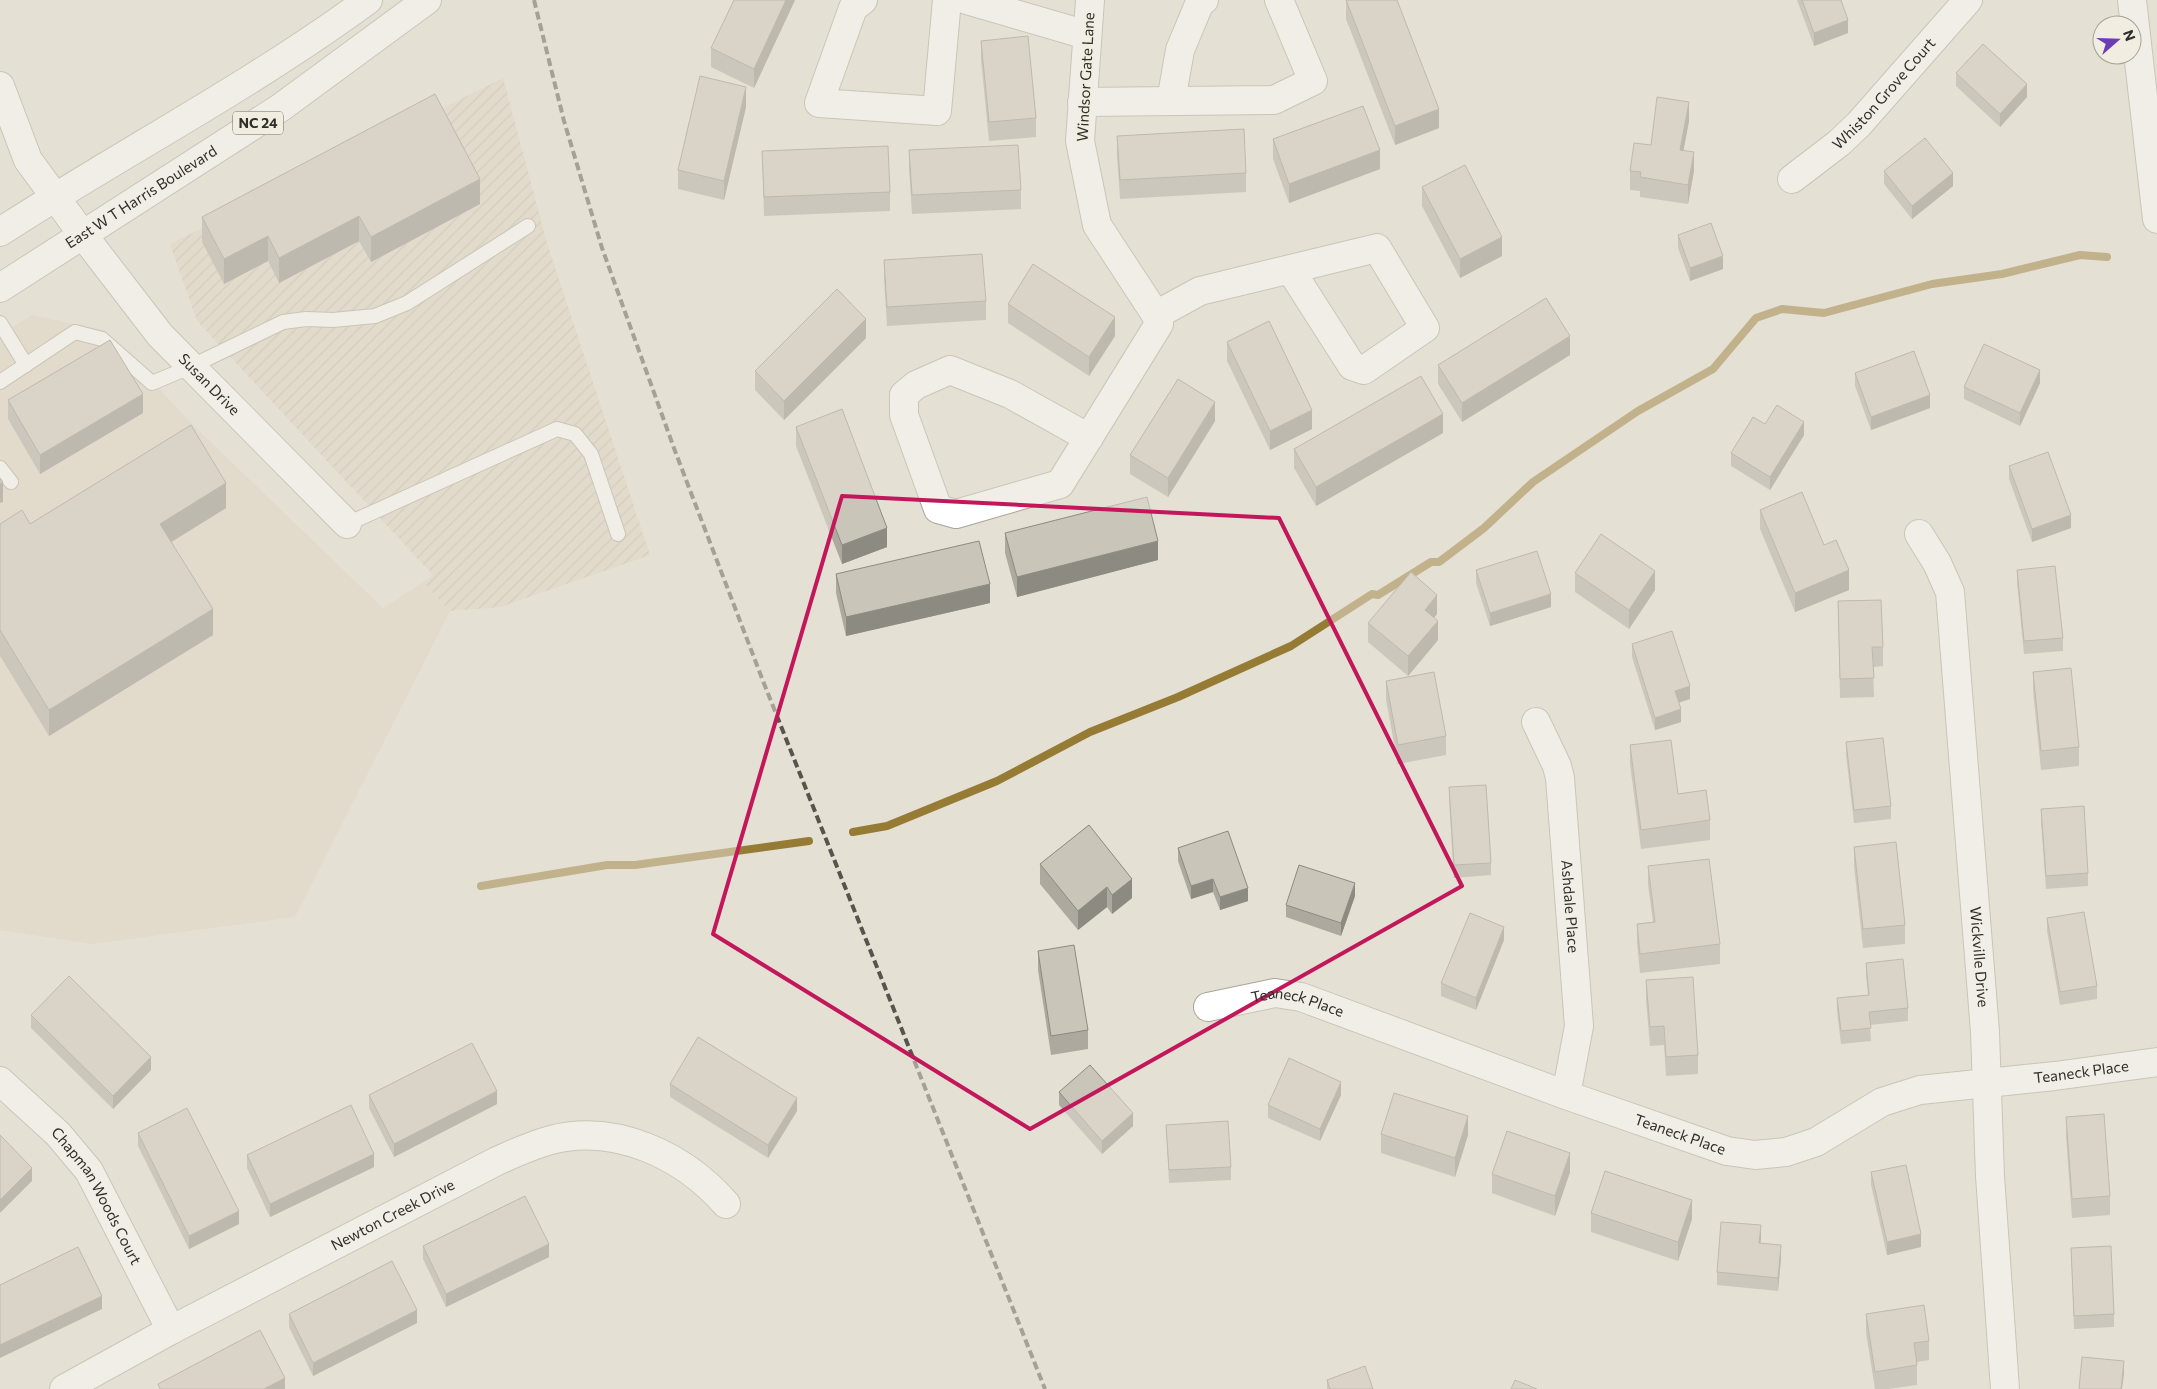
<svg xmlns="http://www.w3.org/2000/svg" width="2157" height="1389" viewBox="0 0 2157 1389" font-family="Commissioner,sans-serif">
<defs>
<pattern id="industrial-furrows" width="10" height="10" patternUnits="userSpaceOnUse" patternTransform="scale(1.25)"><rect width="10" height="10" fill="#ddd5c2"/><path d="M-1 1l2-2M0 10L10 0M9 11l2-2" fill="none" stroke="#beb7a7"/></pattern>
</defs>
<rect width="100%" height="100%" fill="#e5e0d4"/>
<!-- built -->
<polygon fill="#ddd5c2" points="32,315 104,330 191,423 383,608 423,582 450,611 295,917 92,944 0,930 0,335"/>
<!-- industrial -->
<polygon fill="url(#industrial-furrows)" points="503,78 547,243 650,555 501,607 450,611 423,582 433,575 197,321 170,244"/>
<g fill="none" stroke-linecap="round" stroke-linejoin="round">
<!-- stream -->
<g stroke="#967b34" stroke-width="8">
<polyline points="853,832 887,826 997,781 1090,732 1178,697 1291,646 1372,594 1378,595 1431,562 1439,562 1484,528 1533,482 1638,411 1713,369 1756,318 1782,309 1824,313 1932,284 2002,274 2080,255 2107,257"/>
<polyline points="481,886 607,865 635,865 809,841"/>
</g>
<!-- lane casing -->
<g stroke="#a9a499" stroke-width="16">
<g id="lane">
<polyline points="0,323 26,365"/>
<polyline points="0,382 75,332 102,339 152,383 190,367 283,322 306,319 333,320 375,316 407,303 528,226"/>
<polyline points="0,468 11,482"/>
<polyline points="347,524 557,429 575,434 591,454 618,534"/>
</g>
</g>
<!-- street casing -->
<g stroke="#a9a499" stroke-width="30">
<g id="street">
<polyline points="863,0 853,8 819,103 937,111 947,0"/>
<polyline points="967,0 1087,35"/>
<polyline points="1171,101 1180,50 1200,2 1204,0"/>
<polyline points="1082,102 1274,100 1313,81 1279,0"/>
<path id="s1" d="M1792,179l47,-36 20,-19 109,-124"/>
<path id="s2" d="M83,235l77,100 187,189"/>
<polyline points="1156,315 1200,291 1377,248 1425,328 1364,370 1352,366 1290,269"/>
<polyline points="1089,438 1010,394 950,370 916,385 904,395 904,415 938,509 956,514 1060,484 1159,324 1156,315 1097,225 1080,141 1090,0"/>
<path id="s3" d="M1919,534l18,29 13,29 35,440 5,144 15,213"/>
<path id="s4" d="M1536,722l21,44 3,12 19,248 -13,69"/>
<path id="s5" d="M1208,1007l67,-14 26,4 265,98 161,56 28,4 31,-3 30,-10 66,-40 38,-12 135,-14 102,-14"/>
<path id="s6" d="M0,1081l58,53 31,37 82,159"/>
<path id="s7" d="M64,1389l107,-59 326,-169c18,-8 35,-16 54,-21 65,-17 133,16 175,64"/>
</g>
</g>
<!-- secondary casing -->
<g stroke="#a9a499" stroke-width="30">
<g id="secondary">
<polyline points="2132,0 2157,219"/>
<polyline points="0,86 28,160 83,235"/>
</g>
</g>
<!-- primary casing -->
<g stroke="#a9a499" stroke-width="30">
<g id="primary">
<path d="M0,232c122,-79 251,-146 368,-232"/>
<path id="s8" d="M0,288l280,-180 147,-108"/>
</g>
</g>
<!-- lane -->
<use href="#lane" stroke="#fff" stroke-width="14"/>
<!-- street -->
<use href="#street" stroke="#fff" stroke-width="28"/>
<!-- secondary -->
<use href="#secondary" stroke="#fff" stroke-width="28"/>
<!-- primary -->
<use href="#primary" stroke="#fff" stroke-width="28"/>
<!-- rail -->
<polyline stroke="#57544e" stroke-width="4" stroke-dasharray="8 4" stroke-linecap="butt" points="534,0 564,121 602,248 675,451 763,681 1045,1389"/>
</g>
<!-- wall -->
<g fill="#aea99f">
<polygon points="795,0 754,88 711,67 711,48"/>
<polygon points="1346,0 1439,128 1395,145 1346,19"/>
<polygon points="1797,0 1841,0 1848,33 1814,46"/>
<polygon points="981,41 1036,118 1036,137 989,141 981,60"/>
<polygon points="1956,73 2027,97 2000,127 1956,86"/>
<polygon points="746,107 724,200 678,189 678,170"/>
<polygon points="1689,121 1683,151 1694,171 1688,204 1640,197 1640,191 1630,190 1630,171 1651,145"/>
<polygon points="1117,136 1246,173 1246,192 1120,199 1117,155"/>
<polygon points="1273,139 1380,169 1289,203 1273,159"/>
<polygon points="909,150 1021,190 1021,209 912,214 909,169"/>
<polygon points="762,151 890,192 890,211 764,216"/>
<polygon points="1884,171 1953,186 1912,219 1884,184"/>
<polygon points="1422,187 1502,256 1460,278 1422,206"/>
<polygon points="480,204 371,262 359,241 279,283 268,261 224,284 202,242 202,217"/>
<polygon points="1678,235 1723,269 1690,281 1678,248"/>
<polygon points="884,260 986,301 986,320 887,326 884,279"/>
<polygon points="1008,304 1115,336 1089,376 1008,323"/>
<polygon points="866,338 784,420 755,390 755,371"/>
<polygon points="1227,342 1312,429 1270,450 1227,361"/>
<polygon points="1570,355 1462,422 1438,384 1438,365"/>
<polygon points="1855,373 1930,408 1871,430 1855,386"/>
<polygon points="2040,383 2020,426 1964,399 1964,387"/>
<polygon points="8,400 143,413 40,474 8,419"/>
<polygon points="1215,421 1168,497 1130,474 1130,455"/>
<polygon points="1765,424 1804,435 1770,490 1731,466 1731,453"/>
<polygon points="796,427 887,547 842,564 796,446"/>
<polygon points="1443,433 1316,506 1294,468 1294,449"/>
<polygon points="2009,466 2071,528 2032,542 2009,479"/>
<polygon points="226,508 171,542 213,635 49,736 0,656 0,524 30,524"/>
<polygon points="1760,510 1849,590 1795,612 1760,529"/>
<polygon points="1005,533 1158,560 1017,597 1005,553"/>
<polygon points="1476,570 1551,607 1490,626 1476,583"/>
<polygon points="2017,570 2063,638 2063,651 2024,654 2017,583"/>
<polygon points="1575,573 1655,590 1629,629 1575,592"/>
<polygon points="836,574 990,603 846,636 836,593"/>
<polygon points="1838,601 1883,647 1883,666 1873,667 1874,697 1840,698"/>
<polygon points="1437,614 1434,618 1438,640 1408,676 1368,642 1368,623"/>
<polygon points="1632,644 1690,699 1679,702 1681,722 1655,730 1632,657"/>
<polygon points="2033,672 2079,747 2079,766 2041,770 2033,691"/>
<polygon points="1386,681 1446,736 1446,755 1398,764 1386,700"/>
<polygon points="1846,742 1891,806 1891,819 1854,823 1846,755"/>
<polygon points="1630,745 1678,794 1710,820 1710,840 1641,849 1630,764"/>
<polygon points="1449,787 1491,863 1491,875 1454,878 1449,800"/>
<polygon points="2041,809 2088,873 2088,886 2046,889 2041,822"/>
<polygon points="1089,825 1132,898 1112,914 1107,907 1078,930 1040,884 1040,864"/>
<polygon points="1854,847 1905,925 1905,944 1863,948 1854,866"/>
<polygon points="1178,848 1248,901 1220,910 1213,892 1191,899 1178,861"/>
<polygon points="1648,866 1720,944 1720,964 1640,973 1637,943 1637,924 1653,922 1648,885"/>
<polygon points="1355,896 1341,936 1286,917 1286,905"/>
<polygon points="2047,918 2097,986 2097,999 2060,1005 2047,931"/>
<polygon points="1504,940 1476,1010 1441,996 1441,983"/>
<polygon points="1038,951 1088,1030 1088,1049 1051,1055 1038,970"/>
<polygon points="1866,963 1908,1008 1908,1021 1870,1025 1871,1041 1841,1044 1837,1011 1837,998 1868,995 1866,976"/>
<polygon points="1646,980 1698,1055 1698,1074 1666,1076 1664,1045 1650,1046 1646,1000"/>
<polygon points="31,1015 151,1070 113,1109 31,1028"/>
<polygon points="670,1084 797,1111 768,1158 670,1097"/>
<polygon points="1059,1092 1133,1126 1102,1154 1059,1105"/>
<polygon points="369,1095 497,1104 394,1157 369,1108"/>
<polygon points="1341,1095 1320,1141 1268,1118 1268,1105"/>
<polygon points="2066,1117 2110,1196 2110,1215 2072,1218 2066,1136"/>
<polygon points="1166,1125 1231,1167 1231,1180 1169,1183"/>
<polygon points="138,1133 239,1224 189,1249 138,1146"/>
<polygon points="1381,1134 1468,1135 1455,1177 1381,1153"/>
<polygon points="247,1155 374,1167 270,1217 247,1168"/>
<polygon points="1570,1172 1555,1216 1492,1193 1492,1174"/>
<polygon points="1871,1172 1921,1247 1887,1255 1871,1185"/>
<polygon points="1591,1213 1692,1219 1678,1261 1591,1232"/>
<polygon points="1761,1238 1760,1243 1781,1258 1778,1291 1717,1285 1717,1272"/>
<polygon points="423,1246 549,1257 446,1307 423,1259"/>
<polygon points="2071,1248 2114,1314 2114,1327 2074,1329"/>
<polygon points="289,1314 417,1323 313,1376 289,1327"/>
<polygon points="1866,1314 1929,1341 1929,1360 1917,1362 1917,1385 1888,1389 1875,1389 1866,1333"/>
<polygon points="1327,1380 1373,1389 1327,1389"/>
</g>
<!-- shaded-wall -->
<g fill="#8d8a82">
<polygon points="786,0 795,0 754,88 754,69"/>
<polygon points="1848,20 1848,33 1814,46 1814,33"/>
<polygon points="2027,84 2027,97 2000,127 2000,114"/>
<polygon points="746,87 746,107 724,200 724,181"/>
<polygon points="1689,102 1689,121 1680,169 1680,150"/>
<polygon points="1439,109 1439,128 1395,145 1395,126"/>
<polygon points="1380,150 1380,169 1289,203 1289,184"/>
<polygon points="1694,152 1694,171 1688,204 1688,185"/>
<polygon points="1953,173 1953,186 1912,219 1912,206"/>
<polygon points="480,179 480,204 371,262 371,237"/>
<polygon points="359,216 359,241 279,283 279,258"/>
<polygon points="268,236 268,261 224,284 224,259"/>
<polygon points="1502,237 1502,256 1460,278 1460,259"/>
<polygon points="1723,256 1723,269 1690,281 1690,268"/>
<polygon points="1115,317 1115,336 1089,376 1089,357"/>
<polygon points="866,319 866,338 784,420 784,401"/>
<polygon points="1570,336 1570,355 1462,422 1462,403"/>
<polygon points="2040,370 2040,383 2020,426 2020,413"/>
<polygon points="143,394 143,413 40,474 40,455"/>
<polygon points="1930,395 1930,408 1871,430 1871,417"/>
<polygon points="1215,402 1215,421 1168,497 1168,478"/>
<polygon points="1312,410 1312,429 1270,450 1270,431"/>
<polygon points="1443,414 1443,433 1316,506 1316,487"/>
<polygon points="1804,422 1804,435 1770,490 1770,477"/>
<polygon points="3,482 3,502 0,503 0,484"/>
<polygon points="226,483 226,508 160,549 160,524"/>
<polygon points="2071,515 2071,528 2032,542 2032,529"/>
<polygon points="887,528 887,547 842,564 842,545"/>
<polygon points="1158,541 1158,560 1017,597 1017,577"/>
<polygon points="1849,570 1849,590 1795,612 1795,593"/>
<polygon points="1655,571 1655,590 1629,629 1629,610"/>
<polygon points="990,584 990,603 846,636 846,617"/>
<polygon points="1551,594 1551,607 1490,626 1490,613"/>
<polygon points="1437,595 1437,614 1425,629 1425,610"/>
<polygon points="213,609 213,635 49,736 49,710"/>
<polygon points="1438,621 1438,640 1408,676 1408,656"/>
<polygon points="1690,686 1690,699 1675,704 1675,691"/>
<polygon points="1681,709 1681,722 1655,730 1655,718"/>
<polygon points="1132,879 1132,898 1112,914 1112,895"/>
<polygon points="1213,879 1213,892 1191,899 1191,886"/>
<polygon points="1355,883 1355,896 1341,936 1341,923"/>
<polygon points="1107,887 1107,907 1078,930 1078,911"/>
<polygon points="1248,888 1248,901 1220,910 1220,897"/>
<polygon points="1504,927 1504,940 1476,1010 1476,998"/>
<polygon points="151,1057 151,1070 113,1109 113,1096"/>
<polygon points="1341,1082 1341,1095 1320,1141 1320,1129"/>
<polygon points="497,1091 497,1104 394,1157 394,1144"/>
<polygon points="797,1098 797,1111 768,1158 768,1145"/>
<polygon points="1133,1113 1133,1126 1102,1154 1102,1141"/>
<polygon points="1468,1116 1468,1135 1455,1177 1455,1158"/>
<polygon points="1570,1153 1570,1172 1555,1216 1555,1196"/>
<polygon points="374,1154 374,1167 270,1217 270,1204"/>
<polygon points="32,1168 32,1181 0,1213 0,1200"/>
<polygon points="1692,1200 1692,1219 1678,1261 1678,1242"/>
<polygon points="239,1211 239,1224 189,1249 189,1236"/>
<polygon points="1761,1225 1761,1238 1759,1256 1759,1243"/>
<polygon points="1921,1234 1921,1247 1887,1255 1887,1242"/>
<polygon points="549,1244 549,1257 446,1307 446,1294"/>
<polygon points="1781,1245 1781,1258 1778,1291 1778,1278"/>
<polygon points="102,1296 102,1309 0,1358 0,1345"/>
<polygon points="417,1310 417,1323 313,1376 313,1363"/>
<polygon points="2124,1361 2124,1374 2122,1389 2121,1389"/>
<polygon points="285,1378 285,1389 264,1389"/>
</g>
<!-- building -->
<g fill="#cac5b9" stroke="#8d8a82">
<polygon points="734,0 786,0 754,69 711,48"/>
<polygon points="1346,0 1397,0 1439,109 1395,126"/>
<polygon points="1802,0 1841,0 1848,20 1814,33"/>
<polygon points="1028,36 1036,118 989,122 981,41"/>
<polygon points="1983,44 2027,84 2000,114 1956,73"/>
<polygon points="700,76 746,87 724,181 678,170"/>
<polygon points="435,94 480,179 371,237 359,216 279,258 268,236 224,259 202,217"/>
<polygon points="1657,97 1689,102 1680,150 1694,152 1688,185 1640,177 1641,172 1630,171 1634,143 1651,145"/>
<polygon points="1363,106 1380,150 1289,184 1273,139"/>
<polygon points="1244,129 1246,173 1120,180 1117,136"/>
<polygon points="1925,138 1953,173 1912,206 1884,171"/>
<polygon points="1018,145 1021,190 912,195 909,150"/>
<polygon points="888,146 890,192 764,197 762,151"/>
<polygon points="1465,165 1502,237 1460,259 1422,187"/>
<polygon points="1711,223 1723,256 1690,268 1678,235"/>
<polygon points="982,254 986,301 887,307 884,260"/>
<polygon points="1033,264 1115,317 1089,357 1008,304"/>
<polygon points="837,289 866,319 784,401 755,371"/>
<polygon points="1546,298 1570,336 1462,403 1438,365"/>
<polygon points="1269,321 1312,410 1270,431 1227,342"/>
<polygon points="110,340 143,394 40,455 8,400"/>
<polygon points="1984,344 2040,370 2020,413 1964,387"/>
<polygon points="1914,351 1930,395 1871,417 1855,373"/>
<polygon points="1421,376 1443,414 1316,487 1294,449"/>
<polygon points="1178,379 1215,402 1168,478 1130,455"/>
<polygon points="1777,405 1804,422 1770,477 1731,453 1753,417 1765,424"/>
<polygon points="842,409 887,528 842,545 796,427"/>
<polygon points="191,425 226,483 160,524 213,609 49,710 0,630 0,524 22,510 30,524"/>
<polygon points="2048,452 2071,515 2032,529 2009,466"/>
<polygon points="0,478 3,482 0,484"/>
<polygon points="1802,492 1824,545 1836,540 1849,570 1795,593 1760,510"/>
<polygon points="1147,497 1158,541 1017,577 1005,533"/>
<polygon points="1601,534 1655,571 1629,610 1575,573"/>
<polygon points="979,541 990,584 846,617 836,574"/>
<polygon points="1537,551 1551,594 1490,613 1476,570"/>
<polygon points="2055,566 2063,638 2024,641 2017,570"/>
<polygon points="1411,572 1437,595 1425,610 1438,621 1408,656 1368,623"/>
<polygon points="1881,600 1883,647 1872,647 1874,678 1840,679 1838,601"/>
<polygon points="1672,631 1690,686 1675,691 1681,709 1655,718 1632,644"/>
<polygon points="2071,668 2079,747 2041,751 2033,672"/>
<polygon points="1434,672 1446,736 1398,745 1386,681"/>
<polygon points="1883,738 1891,806 1854,810 1846,742"/>
<polygon points="1671,740 1678,794 1706,790 1710,820 1641,830 1630,745"/>
<polygon points="1486,785 1491,863 1454,865 1449,787"/>
<polygon points="2084,806 2088,873 2046,876 2041,809"/>
<polygon points="1089,825 1132,879 1112,895 1107,887 1078,911 1040,864"/>
<polygon points="1228,831 1248,888 1220,897 1213,879 1191,886 1178,848"/>
<polygon points="1896,842 1905,925 1863,929 1854,847"/>
<polygon points="1709,859 1720,944 1640,954 1637,924 1655,922 1648,866"/>
<polygon points="1299,865 1355,883 1341,923 1286,905"/>
<polygon points="2084,912 2097,986 2060,992 2047,918"/>
<polygon points="1470,913 1504,927 1476,998 1441,983"/>
<polygon points="1074,945 1088,1030 1051,1036 1038,951"/>
<polygon points="1903,959 1908,1008 1869,1012 1871,1028 1841,1031 1837,998 1869,995 1866,963"/>
<polygon points="69,976 151,1057 113,1096 31,1015"/>
<polygon points="1693,977 1698,1055 1666,1057 1664,1026 1650,1027 1646,980"/>
<polygon points="698,1037 797,1098 768,1145 670,1084"/>
<polygon points="472,1043 497,1091 394,1144 369,1095"/>
<polygon points="1289,1058 1341,1082 1320,1129 1268,1105"/>
<polygon points="1090,1065 1133,1113 1102,1141 1059,1092"/>
<polygon points="1394,1093 1468,1116 1455,1158 1381,1134"/>
<polygon points="351,1105 374,1154 270,1204 247,1155"/>
<polygon points="187,1108 239,1211 189,1236 138,1133"/>
<polygon points="2104,1114 2110,1196 2072,1199 2066,1117"/>
<polygon points="1228,1121 1231,1167 1169,1170 1166,1125"/>
<polygon points="1507,1131 1570,1153 1555,1196 1492,1174"/>
<polygon points="0,1135 32,1168 0,1200"/>
<polygon points="1906,1165 1921,1234 1887,1242 1871,1172"/>
<polygon points="1605,1171 1692,1200 1678,1242 1591,1213"/>
<polygon points="525,1196 549,1244 446,1294 423,1246"/>
<polygon points="1721,1222 1761,1225 1759,1243 1781,1245 1778,1278 1717,1272"/>
<polygon points="2111,1246 2114,1314 2074,1316 2071,1248"/>
<polygon points="78,1247 102,1296 0,1345 0,1285"/>
<polygon points="392,1261 417,1310 313,1363 289,1314"/>
<polygon points="1924,1305 1929,1341 1914,1343 1917,1365 1875,1372 1866,1314"/>
<polygon points="260,1330 285,1378 264,1389 160,1389 158,1384"/>
<polygon points="2082,1357 2124,1361 2121,1389 2079,1389"/>
<polygon points="1365,1366 1373,1389 1330,1389 1327,1380"/>
<polygon points="1515,1380 1537,1389 1511,1389"/>
</g>
<!-- marked area -->
<path d="M0 0H2157V1389H0ZM842,496l437,22 183,368 -432,243 -317,-195z" fill="#e5e0d4" fill-opacity=".55" fill-rule="evenodd"/>
<path fill="none" stroke="#c2185b" stroke-width="4" stroke-linejoin="round" d="M842,496l437,22 183,368 -432,243 -317,-195z"/>
<g text-anchor="middle" stroke-width="4" stroke-linejoin="round" paint-order="stroke">
<!-- shield labels -->
<rect fill="#f2ede1" stroke="#6b6861" stroke-width="1" x="233" y="111.5" width="50" height="23" rx="4"/>
<g font-size="14" font-weight="bold" fill="#312f2a">
<text x="258" y="128">NC 24</text>
</g>
<!-- street labels -->
<g font-size="15" fill="#312f2a" stroke="#f2ede1">
<text transform="translate(1086 77) rotate(-87)" y="5">Windsor Gate Lane</text>
<text dy="5" stroke="none"><textPath href="#s1" startOffset="126">Whiston Grove Court</textPath></text>
<text dy="5" stroke="none"><textPath href="#s8" startOffset="168">East W T Harris Boulevard</textPath></text>
<text dy="5" stroke="none"><textPath href="#s2" startOffset="196">Susan Drive</textPath></text>
<text dy="5" stroke="none"><textPath href="#s4" startOffset="190">Ashdale Place</textPath></text>
<text dy="5" stroke="none"><textPath href="#s3" startOffset="432">Wickville Drive</textPath></text>
<text dy="5" stroke="none"><textPath href="#s5" startOffset="92">Teaneck Place</textPath></text>
<text dy="5" stroke="none"><textPath href="#s5" startOffset="918">Teaneck Place</textPath></text>
<text dy="5" stroke="none"><textPath href="#s5" startOffset="498">Teaneck Place</textPath></text>
<text dy="5" stroke="none"><textPath href="#s6" startOffset="152">Chapman Woods Court</textPath></text>
<text dy="5" stroke="none"><textPath href="#s7" startOffset="372">Newton Creek Drive</textPath></text>
</g>
</g>
<!-- north arrow -->
<g transform="translate(2117 40) rotate(70)"><circle r="24" fill="#f2ede1" stroke="#a5a198"/>
<path d="M0-4L9 19L0 12L-9 19Z" fill="#6c3cb3"/>
<text y="-8" font-size="14" font-weight="bold" text-anchor="middle" fill="#312f2a">N</text>
</g>
</svg>
